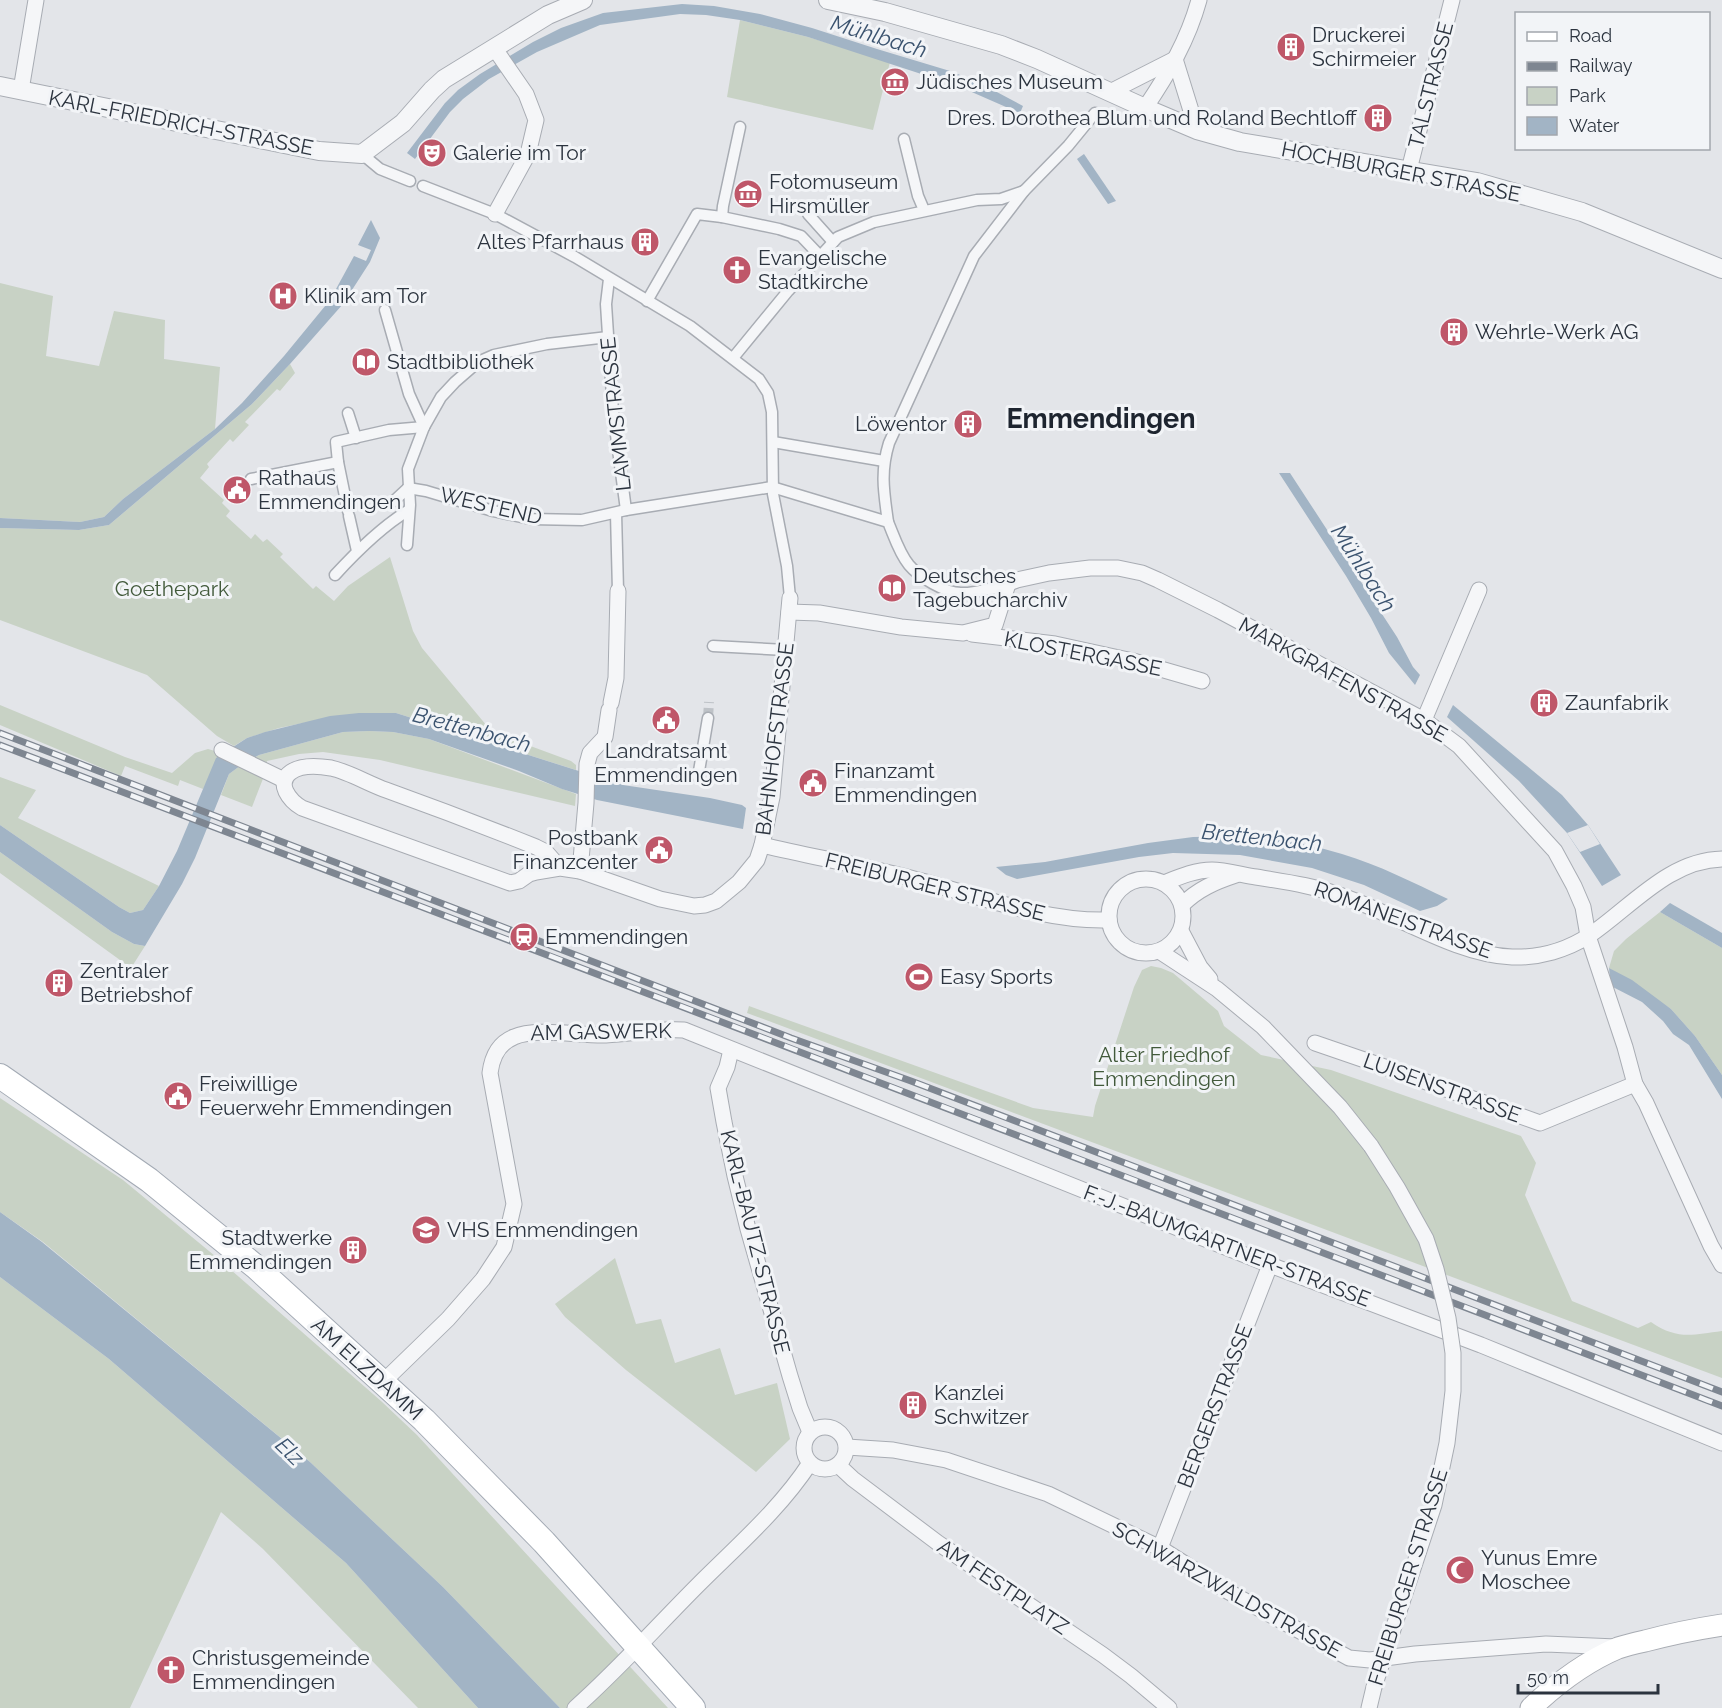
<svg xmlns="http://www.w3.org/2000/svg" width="1722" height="1708" viewBox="0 0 1722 1708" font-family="Raleway,sans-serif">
<rect width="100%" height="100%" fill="#e3e5e9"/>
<!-- green -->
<g fill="#c8d2c5">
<polygon points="740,20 808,37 890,62 873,130 727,97"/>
<polygon points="0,283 53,296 46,356 99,366 114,311 165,320 164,359 220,367 215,429 123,499 104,517 80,522 0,518"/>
<polygon points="290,364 295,373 280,391 277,389 245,422 249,425 233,442 230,439 207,464 209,467 200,478 224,500 222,503 230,511 226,516 251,539 255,534 263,542 267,539 283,554 280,557 313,589 316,586 334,601 348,586 390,557 413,631 422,648 492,732 571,761 576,765 576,770 396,713 303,723 279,728 247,738 234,746 217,736 147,675 0,620 0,528 79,530 109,525 252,404"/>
<polygon points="0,705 125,757 172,773 195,753 208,749 222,753 203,789 180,780 178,786 125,766 121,776 0,725"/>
<polygon points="369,731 393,732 429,739 576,794 575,806 380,760 323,752 299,754 267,761 266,771 252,807 221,795 229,774 244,763 259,755 343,732"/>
<polygon points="0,777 36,790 18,818 159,886 143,910 130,913 119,907 0,825"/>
<polygon points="0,852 112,932 134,944 145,946 131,968 0,873"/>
<polygon points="1660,912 1722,948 1722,1075 1695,1036 1671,1009 1609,968 1614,951 1626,939"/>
<path d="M1151,966l10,2 12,5 45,38 6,15 37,29 70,15 190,66 15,27 -11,32 47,106 66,27 13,-6c26,18 41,13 71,9v47l-975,-365 2,-7 284,102 60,9 2,-11 39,-119 8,-17z"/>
<polygon points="0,1098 123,1180 215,1256 381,1401 417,1435 668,1708 560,1708 443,1587 310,1462 43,1242 0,1212"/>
<polygon points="615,1258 636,1324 661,1319 675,1363 720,1348 735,1395 777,1383 790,1439 756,1472 626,1370 565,1317 555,1304"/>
<polygon points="0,1277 109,1359 346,1563 478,1708 418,1708 263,1549 221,1512 130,1708 0,1708"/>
</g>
<!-- water -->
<g fill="#a2b4c5">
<polygon points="682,4 714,6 760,14 812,28 877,49 950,71 978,82 1023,106 1020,113 958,86 808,37 740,20 706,15 680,14 600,25 537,52 489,79 463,99 450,112 415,159 407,153 445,103 458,90 480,74 533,42 561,28 603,13"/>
<polygon points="1084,154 1116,201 1108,204 1077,159"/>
<polygon points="371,220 380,238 370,262 343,304 290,364 252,404 109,525 79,530 0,528 0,518 80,522 104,517 123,499 215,429 242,403 284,356 330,300 354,256 366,261 371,250 358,245"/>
<polygon points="1279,473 1290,473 1397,637 1413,667 1420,675 1415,685 1389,653 1371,618 1346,576"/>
<polygon points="1453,705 1562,795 1588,825 1621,875 1602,886 1567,833 1519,781 1447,717"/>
<polygon points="359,713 396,713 623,785 710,798 742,805 746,808 743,829 597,800 562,789 519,771 429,739 393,732 369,731 343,732 259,755 244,763 229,774 195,858 182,884 145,946 134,944 112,932 0,852 0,825 119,907 130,913 143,910 159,886 177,851 216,758 247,738 265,732 330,716"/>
<path d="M1243,836c34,3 67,8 99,18 37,11 72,29 106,45l-11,7 -17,5 -56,-26 -52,-17 -72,-13 -67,-2 -34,4 -122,22 -11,-4 -10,-8 49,-5 103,-19 45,-6z"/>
<polygon points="1670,903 1722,933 1722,948 1660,912"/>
<polygon points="1609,968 1632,980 1671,1009 1695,1036 1722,1075 1722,1099 1689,1045 1673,1034 1663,1021 1642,1002 1607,984 1610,979"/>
<polygon points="0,1212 42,1242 310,1462 443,1587 560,1708 478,1708 346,1563 109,1359 0,1277"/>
</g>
<!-- pier -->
<polygon fill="#e3e5e9" points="1588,825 1600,844 1580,852 1567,833"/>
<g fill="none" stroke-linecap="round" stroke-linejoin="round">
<!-- pedestrian-tunnel -->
<polyline stroke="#bec2c7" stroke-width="10" stroke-dasharray="10 5" stroke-linecap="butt" points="708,718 709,702"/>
<!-- pedestrian casing -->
<g stroke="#a8acb3" stroke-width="13">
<g id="pedestrian">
<polyline points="904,139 918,196 924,210"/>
<polyline points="362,154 380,169 410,181"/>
<polyline points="423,186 495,214 575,257 690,326 759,379 768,393 772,412 773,494 787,566 790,598"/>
<polyline points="808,210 808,214 833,242"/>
<polyline points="722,217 723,206 740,127"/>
<polyline points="609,279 606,304 613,412 626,510"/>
<polyline points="647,301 697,214 722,217 779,229 801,236 820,256"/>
<polyline points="385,310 409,394 424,427"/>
<polyline points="733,358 788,291 838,237 874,222 977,200 1001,199 1024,191"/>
<polyline points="348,413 356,438"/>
<polyline points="773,442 884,461"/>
<polyline points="338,462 336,442 389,430 424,427"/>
<polyline points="251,479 338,462 348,511"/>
<path d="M408,488l18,3 67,20 38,8 51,1 44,-10 146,-23 116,35c6,14 11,31 21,43 10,12 36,28 52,28 12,1 25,-4 37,-6"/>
<polyline points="394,501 408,488"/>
<polyline points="616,513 618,591"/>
<polyline points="349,516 357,551"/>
<path d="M888,522c-4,-29 -8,-50 1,-79l85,-187 50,-65 44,-45 27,-33"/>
<polyline points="407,545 410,505 408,469 424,427 441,397 455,382 478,362 494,355 547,344 608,337"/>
<path d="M335,575c22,-24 46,-48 74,-65"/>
<polyline points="713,646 786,650"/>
<polyline points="698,777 708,718"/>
</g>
</g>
<!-- minor casing -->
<g stroke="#a8acb3" stroke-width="17">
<g id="minor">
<polyline points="1175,59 1197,130"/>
<polyline points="21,90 36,0"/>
<polyline points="1110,92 1175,59"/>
<path d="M1145,108c23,-34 43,-68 54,-108"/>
<polyline points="1409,170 1452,0"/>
<polyline points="495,214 528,154 536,120 526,94 495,49"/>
<polyline points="998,587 1017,580 1049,573 1090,568 1118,568 1142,573 1158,580 1218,610 1424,720 1459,746 1555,851 1574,886 1583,907 1588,936 1625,1047 1635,1084 1646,1103 1711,1246 1722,1265"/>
<polyline points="789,612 819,613 901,627 963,633 995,625 1008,584"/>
<polyline points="972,634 1055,644 1133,661 1202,681"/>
<polyline points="611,703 616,678 618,591"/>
<polyline points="1424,720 1479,590"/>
<polyline points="222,750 284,780"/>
<path d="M762,845c51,12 102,21 152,34 64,16 128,43 195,41"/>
<path d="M560,868l-14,-16 -10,-5c-50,-20 -100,-39 -150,-57 -17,-6 -37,-18 -55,-22 -12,-2 -30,-3 -40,4 -16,11 -1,29 11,36l208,75 9,-2 10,-7 7,-2 24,-4 20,3 80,28 34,7 11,-1 11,-4 23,-19 18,-22 5,-15 10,-48 18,-199"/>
<polyline points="580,871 586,803 587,764 590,753 605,737 609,710"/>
<circle cx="1146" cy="916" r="37"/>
<path d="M1164,883c15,-6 31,-13 48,-13 12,0 31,5 44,7 31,5 60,9 89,20 52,18 112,58 167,60 27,1 55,-7 78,-22 41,-28 79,-75 132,-76"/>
<path d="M1182,905c16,-16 33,-23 54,-30"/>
<polyline points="1181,931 1200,967 1210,979"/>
<polyline points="1159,951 1217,989 1263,1027 1340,1107 1371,1146"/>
<polyline points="1315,1043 1382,1066 1540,1123 1635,1084"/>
<polyline points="731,1050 727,1067 718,1088 724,1122 735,1176 748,1229 790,1376 800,1408 810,1432"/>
<path d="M382,1383l66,-64 35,-40 21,-32 10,-43 -24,-131c2,-16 9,-30 24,-36 22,-10 66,-1 92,-2 26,-1 51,-7 78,-5l586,235 211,80 241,98"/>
<circle cx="825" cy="1448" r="21"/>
<polyline points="847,1447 893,1450 946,1460 1048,1494 1160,1548 1229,1592 1349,1658 1370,1660 1415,1654 1546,1644 1616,1647"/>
<polyline points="838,1465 853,1479 938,1543 1103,1655 1131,1676 1169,1708"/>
<polyline points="1160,1548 1270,1265"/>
<path d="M575,1708c44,-39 82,-82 123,-123 39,-39 82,-76 112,-122"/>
<polyline points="1369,1708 1374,1687"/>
</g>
</g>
<!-- tertiary casing -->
<g stroke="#a8acb3" stroke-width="20">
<g id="tertiary">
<polyline points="828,0 885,12 1001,45 1037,59 1145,108 1197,130 1240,142 1477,182 1582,212 1722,269"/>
<polyline points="0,86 319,151 362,154 403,123 432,90 444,79 548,15 583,0"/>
</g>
</g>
<!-- secondary casing -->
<g stroke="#a8acb3" stroke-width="23">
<path id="secondary" d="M1531,1708c26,-25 54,-46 87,-60 9,-3 18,-5 27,-7 26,-7 51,-12 77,-16"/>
</g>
<!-- primary casing -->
<g stroke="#a3aab4" stroke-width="26">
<polyline id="primary" points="0,1076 149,1180 256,1267 424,1420 544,1542 693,1708"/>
</g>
<!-- pedestrian -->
<use href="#pedestrian" stroke="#f5f6f8" stroke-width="10"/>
<!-- minor -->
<use href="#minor" stroke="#f5f6f8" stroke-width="15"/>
<!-- tertiary -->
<use href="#tertiary" stroke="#f5f6f8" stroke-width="18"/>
<!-- secondary -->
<use href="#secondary" stroke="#fff" stroke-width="21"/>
<!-- primary -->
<use href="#primary" stroke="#fff" stroke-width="24"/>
<!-- rail casing -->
<g stroke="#7e8691" stroke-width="7">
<g id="rail">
<polyline points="0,733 791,1038 911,1081 1722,1392"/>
<path d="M0,745c574,220 1148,440 1722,661"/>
</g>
</g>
<!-- rail -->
<use href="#rail" stroke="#f2f4f7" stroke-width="4.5" stroke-dasharray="14" stroke-linecap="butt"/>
<!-- minor-bridge casing -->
<g stroke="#a8acb3" stroke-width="17" stroke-linecap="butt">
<polyline id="minor-bridge" points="1371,1146 1397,1187 1426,1239 1436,1269 1448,1318 1453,1353 1453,1391 1447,1443 1434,1505 1374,1687"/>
</g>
<!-- minor-bridge -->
<use href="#minor-bridge" stroke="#f5f6f8" stroke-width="15"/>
</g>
<!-- icons -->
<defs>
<g id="building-disc" transform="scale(1.5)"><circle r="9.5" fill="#bf5769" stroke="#f2f4f7"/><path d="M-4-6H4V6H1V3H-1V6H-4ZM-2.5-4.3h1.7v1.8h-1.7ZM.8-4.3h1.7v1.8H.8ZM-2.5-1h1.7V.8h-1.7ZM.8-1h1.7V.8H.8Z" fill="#fff"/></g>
<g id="museum-disc" transform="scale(1.5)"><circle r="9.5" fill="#bf5769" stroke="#f2f4f7"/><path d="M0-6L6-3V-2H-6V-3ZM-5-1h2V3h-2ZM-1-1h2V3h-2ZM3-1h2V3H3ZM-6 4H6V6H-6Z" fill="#fff"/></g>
<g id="theatre-disc" transform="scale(1.5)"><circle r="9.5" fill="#bf5769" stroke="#f2f4f7"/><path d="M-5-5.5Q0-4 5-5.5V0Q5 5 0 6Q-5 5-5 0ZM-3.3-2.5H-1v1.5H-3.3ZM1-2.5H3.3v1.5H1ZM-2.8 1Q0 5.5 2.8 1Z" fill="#fff"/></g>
<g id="church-disc" transform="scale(1.5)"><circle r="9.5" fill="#bf5769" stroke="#f2f4f7"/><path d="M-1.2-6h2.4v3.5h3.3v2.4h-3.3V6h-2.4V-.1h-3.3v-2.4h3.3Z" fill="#fff"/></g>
<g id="hospital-disc" transform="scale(1.5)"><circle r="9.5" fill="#bf5769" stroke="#f2f4f7"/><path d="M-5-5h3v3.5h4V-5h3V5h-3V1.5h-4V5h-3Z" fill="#fff"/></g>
<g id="library-disc" transform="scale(1.5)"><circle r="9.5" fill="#bf5769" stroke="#f2f4f7"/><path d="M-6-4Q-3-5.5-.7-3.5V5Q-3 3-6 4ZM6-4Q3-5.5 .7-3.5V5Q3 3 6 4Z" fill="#fff"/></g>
<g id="civic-disc" transform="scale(1.5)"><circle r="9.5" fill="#bf5769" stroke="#f2f4f7"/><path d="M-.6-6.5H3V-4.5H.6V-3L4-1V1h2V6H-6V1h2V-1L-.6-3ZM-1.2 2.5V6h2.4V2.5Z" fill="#fff"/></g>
<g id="station-disc" transform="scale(1.5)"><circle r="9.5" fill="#bf5769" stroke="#f2f4f7"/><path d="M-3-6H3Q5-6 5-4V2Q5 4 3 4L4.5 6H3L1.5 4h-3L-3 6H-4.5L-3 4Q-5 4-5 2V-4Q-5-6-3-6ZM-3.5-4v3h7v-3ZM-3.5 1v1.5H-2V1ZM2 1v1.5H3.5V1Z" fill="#fff"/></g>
<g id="stadium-disc" transform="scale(1.5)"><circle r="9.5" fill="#bf5769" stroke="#f2f4f7"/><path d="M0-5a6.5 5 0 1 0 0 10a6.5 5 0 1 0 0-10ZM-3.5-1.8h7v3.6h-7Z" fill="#fff"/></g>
<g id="school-disc" transform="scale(1.5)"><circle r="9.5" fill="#bf5769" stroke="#f2f4f7"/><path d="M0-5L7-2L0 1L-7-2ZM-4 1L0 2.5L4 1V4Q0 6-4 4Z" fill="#fff"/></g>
<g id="mosque-disc" transform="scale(1.5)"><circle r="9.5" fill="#bf5769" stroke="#f2f4f7"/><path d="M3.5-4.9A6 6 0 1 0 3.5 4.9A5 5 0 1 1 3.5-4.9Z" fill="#fff"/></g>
</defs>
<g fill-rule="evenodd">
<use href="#building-disc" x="1291" y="47"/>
<use href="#museum-disc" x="895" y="82"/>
<use href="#building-disc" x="1378" y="118"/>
<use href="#theatre-disc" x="432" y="153"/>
<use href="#museum-disc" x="748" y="194"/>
<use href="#building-disc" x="645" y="242"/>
<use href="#church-disc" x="737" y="270"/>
<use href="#hospital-disc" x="283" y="296"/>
<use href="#building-disc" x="1454" y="332"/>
<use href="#library-disc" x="366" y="362"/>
<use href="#building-disc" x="968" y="424"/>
<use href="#civic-disc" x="237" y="490"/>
<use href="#library-disc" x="892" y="588"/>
<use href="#building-disc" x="1544" y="703"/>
<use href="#civic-disc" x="666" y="720"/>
<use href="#civic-disc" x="813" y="783"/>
<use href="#civic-disc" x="659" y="850"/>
<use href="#station-disc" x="524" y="937"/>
<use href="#stadium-disc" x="919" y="977"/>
<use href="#building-disc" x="59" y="983"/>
<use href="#civic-disc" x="178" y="1096"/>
<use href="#school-disc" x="426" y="1230"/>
<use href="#building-disc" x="353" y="1250"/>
<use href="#building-disc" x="913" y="1405"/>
<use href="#mosque-disc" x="1460" y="1570"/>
<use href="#church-disc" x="171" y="1670"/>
</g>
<g text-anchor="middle" stroke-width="6" stroke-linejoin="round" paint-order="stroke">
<!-- poi labels -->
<g font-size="21" fill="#2c343f" stroke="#f2f4f7" text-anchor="start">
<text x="1312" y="42">Druckerei<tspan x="1312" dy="24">Schirmeier</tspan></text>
<text x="916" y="89">Jüdisches Museum</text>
<text x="1357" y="125" text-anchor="end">Dres. Dorothea Blum und Roland Bechtloff</text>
<text x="453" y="160">Galerie im Tor</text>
<text x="769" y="189">Fotomuseum<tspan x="769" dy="24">Hirsmüller</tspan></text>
<text x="624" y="249" text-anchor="end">Altes Pfarrhaus</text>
<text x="758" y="265">Evangelische<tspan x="758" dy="24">Stadtkirche</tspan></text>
<text x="304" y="303">Klinik am Tor</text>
<text x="1475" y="339">Wehrle-Werk AG</text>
<text x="387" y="369">Stadtbibliothek</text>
<text x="947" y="431" text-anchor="end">Löwentor</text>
<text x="258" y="485">Rathaus<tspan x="258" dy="24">Emmendingen</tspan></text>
<text x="913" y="583">Deutsches<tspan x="913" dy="24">Tagebucharchiv</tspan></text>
<text x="1565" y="710">Zaunfabrik</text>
<text x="666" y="758" text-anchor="middle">Landratsamt<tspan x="666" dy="24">Emmendingen</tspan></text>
<text x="834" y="778">Finanzamt<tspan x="834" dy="24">Emmendingen</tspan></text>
<text x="638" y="845" text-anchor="end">Postbank<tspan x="638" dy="24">Finanzcenter</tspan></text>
<text x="545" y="944">Emmendingen</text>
<text x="80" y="978">Zentraler<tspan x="80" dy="24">Betriebshof</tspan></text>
<text x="940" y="984">Easy Sports</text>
<text x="199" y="1091">Freiwillige<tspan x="199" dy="24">Feuerwehr Emmendingen</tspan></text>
<text x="447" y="1237">VHS Emmendingen</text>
<text x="332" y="1245" text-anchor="end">Stadtwerke<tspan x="332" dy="24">Emmendingen</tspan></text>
<text x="934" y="1400">Kanzlei<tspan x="934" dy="24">Schwitzer</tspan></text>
<text x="1481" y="1565">Yunus Emre<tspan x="1481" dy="24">Moschee</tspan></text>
<text x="192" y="1665">Christusgemeinde<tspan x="192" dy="24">Emmendingen</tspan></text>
</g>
<!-- street labels -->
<g font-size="21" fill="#2c343f" stroke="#f2f4f7">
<text transform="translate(1431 85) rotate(-76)" y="7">TALSTRASSE</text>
<text transform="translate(181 123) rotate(11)" y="7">KARL-FRIEDRICH-STRASSE</text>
<text transform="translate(1401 172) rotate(11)" y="7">HOCHBURGER STRASSE</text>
<text transform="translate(616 414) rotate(-96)" y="7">LAMMSTRASSE</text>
<text transform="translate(491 506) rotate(13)" y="7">WESTEND</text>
<text transform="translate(1083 654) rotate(11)" y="7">KLOSTERGASSE</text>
<text transform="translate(1343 680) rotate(29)" y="7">MARKGRAFENSTRASSE</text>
<text transform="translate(775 739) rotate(-83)" y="7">BAHNHOFSTRASSE</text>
<text transform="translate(935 887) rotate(14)" y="7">FREIBURGER STRASSE</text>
<text transform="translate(1403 920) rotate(20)" y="7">ROMANEISTRASSE</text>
<text transform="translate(601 1032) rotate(-1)" y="7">AM GASWERK</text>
<text transform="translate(1442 1088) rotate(20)" y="7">LUISENSTRASSE</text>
<text transform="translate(755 1242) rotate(76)" y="7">KARL-BAUTZ-STRASSE</text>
<text transform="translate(1227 1246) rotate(21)" y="7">F.-J.-BAUMGARTNER-STRASSE</text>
<text transform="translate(367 1369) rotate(42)" y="7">AM ELZDAMM</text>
<text transform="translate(1215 1406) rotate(-69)" y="7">BERGERSTRASSE</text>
<text transform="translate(1408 1577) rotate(-73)" y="7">FREIBURGER STRASSE</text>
<text transform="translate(1003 1587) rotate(34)" y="7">AM FESTPLATZ</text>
<text transform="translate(1227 1590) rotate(29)" y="7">SCHWARZWALDSTRASSE</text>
</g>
<!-- park labels -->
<g font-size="21" fill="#425a3b" stroke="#f2f4f7">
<text x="172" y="596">Goethepark</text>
<text x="1164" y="1062">Alter Friedhof<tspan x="1164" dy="24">Emmendingen</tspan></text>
</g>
<!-- water labels -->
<g font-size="22" font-style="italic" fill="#3b536f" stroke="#f2f4f7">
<text transform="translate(879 36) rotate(17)" y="8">Mühlbach</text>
<text transform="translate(1364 568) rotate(57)" y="8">Mühlbach</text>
<text transform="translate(472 729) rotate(15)" y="8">Brettenbach</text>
<text transform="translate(1262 837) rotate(6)" y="8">Brettenbach</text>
<text transform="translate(290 1451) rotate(44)" y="8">Elz</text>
</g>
<!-- district labels -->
<g font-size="27" font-weight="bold" fill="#1e2530" stroke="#f2f4f7">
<text x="1101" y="428">Emmendingen</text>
</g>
</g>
<!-- legend -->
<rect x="1515" y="12" width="195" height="138" fill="#f2f4f7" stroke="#a3a7ad" stroke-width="1.5"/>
<rect x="1527" y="32" width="30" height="9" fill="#ffffff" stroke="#a3a7ad" stroke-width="1.5"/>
<text x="1569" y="42" font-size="18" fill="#2c343f">Road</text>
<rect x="1527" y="62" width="30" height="9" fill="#7e8691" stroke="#a3a7ad" stroke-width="1.5"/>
<text x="1569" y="72" font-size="18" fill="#2c343f">Railway</text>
<rect x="1527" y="87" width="30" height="18" fill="#c8d2c5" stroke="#a3a7ad" stroke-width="1.5"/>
<text x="1569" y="102" font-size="18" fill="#2c343f">Park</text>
<rect x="1527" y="117" width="30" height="18" fill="#a2b4c5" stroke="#a3a7ad" stroke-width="1.5"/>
<text x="1569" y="132" font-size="18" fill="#2c343f">Water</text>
<!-- scale -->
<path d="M1518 1684v9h140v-9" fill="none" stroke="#2c343f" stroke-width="3"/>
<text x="1527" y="1684" font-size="18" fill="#2c343f" stroke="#f2f4f7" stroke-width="4.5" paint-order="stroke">50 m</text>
</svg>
